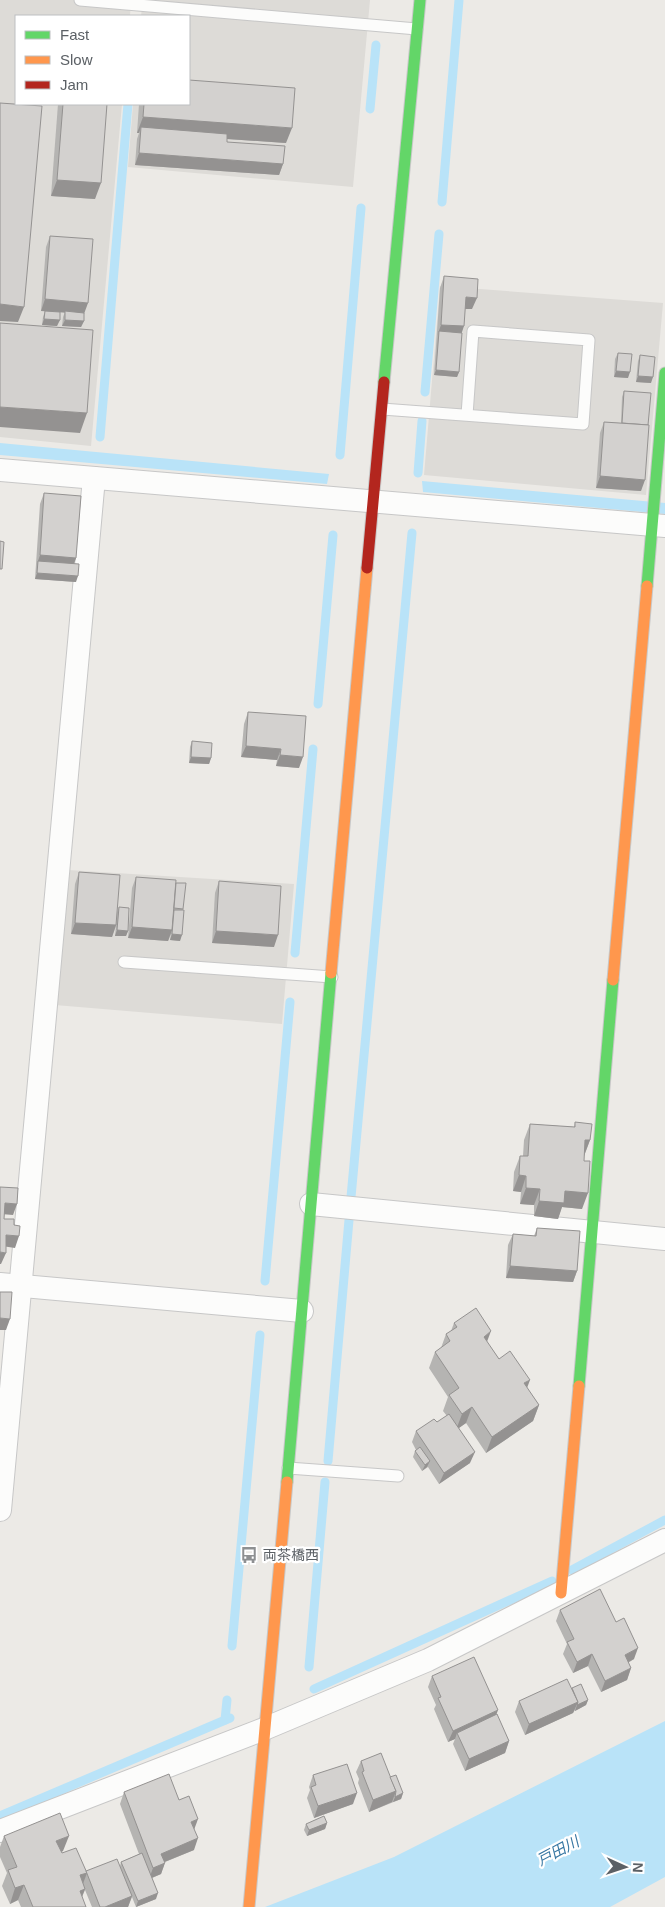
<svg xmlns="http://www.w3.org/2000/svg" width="665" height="1907" viewBox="0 0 665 1907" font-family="Arial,'Noto Sans JP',sans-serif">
<rect width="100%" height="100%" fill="#eceae6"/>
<!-- industrial -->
<g fill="#dddbd7">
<polygon points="0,0 131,0 130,16 16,16 16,104 122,104 91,446 0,437"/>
<polygon points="143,0 370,0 353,187 128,167 133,104 189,104 189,16 141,16"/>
<polygon points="440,286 663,303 646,495 424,475"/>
<polygon points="68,870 294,884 282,1024 55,1005"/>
</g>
<!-- water -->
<g fill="#b9e3f8">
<polygon points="0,443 329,474 327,484 0,455"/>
<polygon points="422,481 665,503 665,514 423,492"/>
<polygon points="665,1721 665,1877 610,1907 265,1907 394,1857"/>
</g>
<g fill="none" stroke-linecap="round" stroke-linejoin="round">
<!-- stream -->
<g stroke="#b9e3f8" stroke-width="9">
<polyline points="370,109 376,45"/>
<polyline points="442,202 459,0"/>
<polyline points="425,392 439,234"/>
<polyline points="100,437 128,104"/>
<polyline points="340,455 361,208"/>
<polyline points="418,473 422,421"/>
<polyline points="318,704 333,535"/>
<polyline points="295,953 313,749"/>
<polyline points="351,1197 412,533"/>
<polyline points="265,1281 290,1002"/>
<polyline points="328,1461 349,1220"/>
<polyline points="572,1570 665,1520"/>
<polyline points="232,1646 260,1335"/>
<polyline points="309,1667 325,1482"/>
<polyline points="314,1689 552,1581"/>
<polyline points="225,1720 227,1700"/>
<polyline points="0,1816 230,1718"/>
</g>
<!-- lane casing -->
<g stroke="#c7c7c7" stroke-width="13">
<g id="lane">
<polyline points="80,0 417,29"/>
<polyline points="382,409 583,424 589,340 473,331 467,415"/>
<polyline points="124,962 332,977"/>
<polyline points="288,1468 398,1476"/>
</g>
</g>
<!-- street casing -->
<g stroke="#c7c7c7" stroke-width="24">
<g id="street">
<polyline points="0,470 665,526"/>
<polyline points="311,1204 665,1239"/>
<polyline points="0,1284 302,1311"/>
<polyline points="0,1510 94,478"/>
<polyline points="0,1831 264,1729 428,1660 665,1540"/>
</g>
</g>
<!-- fast casing -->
<g stroke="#c8c8c8" stroke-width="13">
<g id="fast">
<polyline points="384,382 420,0"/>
<polyline points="647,586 665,373"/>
<polyline points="579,1386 613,980"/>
<polyline points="287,1482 331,973"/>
</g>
</g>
<!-- slow casing -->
<g stroke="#c8c8c8" stroke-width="13">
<g id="slow">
<polyline points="331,973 367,568"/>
<polyline points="613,980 647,586"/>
<polyline points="561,1593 579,1386"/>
<polyline points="249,1907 287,1482"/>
</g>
</g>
<!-- jam casing -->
<g stroke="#c8c8c8" stroke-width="13">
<polyline id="jam" points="367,568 384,382"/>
</g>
<!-- lane -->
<use href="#lane" stroke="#fcfcfb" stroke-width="11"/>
<!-- street -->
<use href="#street" stroke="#fcfcfb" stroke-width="22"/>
<!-- fast -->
<use href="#fast" stroke="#63d668" stroke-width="11"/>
<!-- slow -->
<use href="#slow" stroke="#ff974d" stroke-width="11"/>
<!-- jam -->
<use href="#jam" stroke="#b3261e" stroke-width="11"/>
</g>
<!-- wall -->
<g fill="#b5b4b2">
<polygon points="58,104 107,104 95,199 51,196"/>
<polygon points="139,104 189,104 286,143 227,139 227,142 283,164 279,175 135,165 137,139 139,133 137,133"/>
<polygon points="50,236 84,314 84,321 81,327 62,326 63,317 65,312 60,312 57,326 42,325 43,317 45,311 41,311 46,247"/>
<polygon points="444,276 472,309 465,309 461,333 459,372 457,377 434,375 440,288"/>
<polygon points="618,353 628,378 614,377 615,359"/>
<polygon points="640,355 651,383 636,382 638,361"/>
<polygon points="624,391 641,491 596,488 600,433 604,422 621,423 622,397"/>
<polygon points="44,493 76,558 74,564 76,582 35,579 40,504"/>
<polygon points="248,712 299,768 276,766 277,760 241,757 244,724"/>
<polygon points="192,741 211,758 209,764 189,763 190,747"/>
<polygon points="79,872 117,912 119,907 128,931 126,936 115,936 116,926 112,937 71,934 75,884"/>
<polygon points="136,877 175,885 176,883 183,909 180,941 170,940 171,934 168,941 128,938 132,888"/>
<polygon points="219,881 274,947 212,943 215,893"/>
<polygon points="575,1122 590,1140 584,1156 582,1209 562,1207 558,1219 534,1216 534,1205 520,1204 521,1192 513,1191 514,1172 520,1156 523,1156 524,1140 530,1124 574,1127"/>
<polygon points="537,1228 577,1271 573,1282 506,1278 508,1245 513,1234 534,1236"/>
<polygon points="454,1323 487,1342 499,1359 527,1388 539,1405 533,1421 486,1453 466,1423 459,1428 470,1463 439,1484 428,1467 422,1471 413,1457 415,1451 416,1450 412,1442 416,1431 437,1422 447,1416 443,1411 448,1397 429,1368 435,1352 441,1348 446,1334 451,1331"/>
<polygon points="560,1610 634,1659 628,1663 631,1668 627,1680 601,1692 588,1666 573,1673 563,1654 567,1644 556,1621"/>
<polygon points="432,1676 496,1715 509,1741 505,1753 465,1771 453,1744 455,1739 448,1742 434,1709 436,1705 428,1687"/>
<polygon points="572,1688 588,1700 586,1705 575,1711 575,1710 573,1713 525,1735 515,1712 519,1701"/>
<polygon points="361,1761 390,1777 403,1793 401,1799 369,1812 358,1783 359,1779 356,1772"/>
<polygon points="313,1775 353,1804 314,1818 307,1798 310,1790 309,1787"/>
<polygon points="124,1792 179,1800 194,1830 194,1850 165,1862 161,1874 152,1878 156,1899 136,1907 132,1897 128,1907 92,1907 85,1890 82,1897 86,1907 21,1907 18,1900 10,1904 2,1886 7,1873 0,1857 0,1847 4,1836 63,1851 61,1852 62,1853 86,1871 120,1866 121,1862 139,1854 120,1804"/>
<polygon points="327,1823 325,1829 307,1836 304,1830 306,1824"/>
</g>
<!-- shaded-wall -->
<g fill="#949291">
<polygon points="143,117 292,128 286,143 141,133 141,127 139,133 137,133"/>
<polygon points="139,153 283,164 279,175 135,165"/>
<polygon points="57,180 101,183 95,199 51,196"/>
<polygon points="466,297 477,298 472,309 462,309"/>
<polygon points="45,299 88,303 84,314 41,311"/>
<polygon points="0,304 24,307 18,322 0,321"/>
<polygon points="44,319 60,320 57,326 42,325"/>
<polygon points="65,320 84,321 81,327 62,326"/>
<polygon points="441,325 464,326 460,338 439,331 437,336"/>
<polygon points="436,370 459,372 457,377 434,375"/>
<polygon points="616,371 630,372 628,378 614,377"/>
<polygon points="638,376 653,377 651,383 636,382"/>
<polygon points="0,407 87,413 80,433 0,427"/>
<polygon points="600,476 645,480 641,491 596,488"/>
<polygon points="40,555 76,558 72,569 38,561 36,567"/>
<polygon points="37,573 78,576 76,582 35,579"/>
<polygon points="246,746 281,749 277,760 241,757"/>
<polygon points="280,755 303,757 299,768 276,766"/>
<polygon points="191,757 211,758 209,764 189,763"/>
<polygon points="75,923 116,925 112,937 71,934"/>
<polygon points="132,927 172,930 168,941 128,938"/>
<polygon points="117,930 128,931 126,936 115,936"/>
<polygon points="216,931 278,935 274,947 212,943"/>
<polygon points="172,934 182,935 180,941 170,940"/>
<polygon points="585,1140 590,1140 584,1156"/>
<polygon points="519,1175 526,1176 521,1192 513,1191"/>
<polygon points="526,1188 540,1189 534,1205 520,1204"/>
<polygon points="565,1191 588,1193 582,1209 562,1207 558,1219 534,1216 539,1201"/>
<polygon points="5,1203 17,1204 13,1215 1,1214"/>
<polygon points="6,1235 19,1236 15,1248 2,1246"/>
<polygon points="0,1252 6,1253 1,1264 0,1264"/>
<polygon points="510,1266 577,1271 573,1282 506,1278"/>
<polygon points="0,1318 10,1319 6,1330 0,1330"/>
<polygon points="491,1331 485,1347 484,1337"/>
<polygon points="530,1380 524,1396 524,1383"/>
<polygon points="539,1405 533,1421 486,1453 492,1437"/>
<polygon points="472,1407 466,1423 456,1430 462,1414"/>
<polygon points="475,1452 470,1463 439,1484 444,1473"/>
<polygon points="430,1461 427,1467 422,1471 425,1465"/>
<polygon points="638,1648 634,1659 621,1666 625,1655"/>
<polygon points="592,1654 588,1666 573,1673 577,1662"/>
<polygon points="631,1668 627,1680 601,1692 605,1681"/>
<polygon points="588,1700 586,1705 575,1711 577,1705"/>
<polygon points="578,1702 573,1713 525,1735 529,1724"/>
<polygon points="498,1710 494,1721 457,1733 455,1739 448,1742 453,1731"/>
<polygon points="509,1741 505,1753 465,1771 469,1759"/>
<polygon points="396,1791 392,1802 369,1812 373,1800"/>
<polygon points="357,1793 353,1804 314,1818 318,1806"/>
<polygon points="403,1793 401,1799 393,1802 395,1797"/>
<polygon points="198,1819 194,1830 191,1822"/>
<polygon points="327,1823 325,1829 307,1836 309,1830"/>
<polygon points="69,1836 63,1851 51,1856 56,1841"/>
<polygon points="198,1838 194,1850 157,1865 161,1854"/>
<polygon points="165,1863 161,1874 149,1879 153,1868"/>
<polygon points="87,1873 81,1889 80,1875"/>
<polygon points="24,1885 18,1900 10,1904 15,1888"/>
<polygon points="85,1889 79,1904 80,1891"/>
<polygon points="158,1893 156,1899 136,1907 138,1901"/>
<polygon points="132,1896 128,1907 105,1907"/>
</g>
<!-- building -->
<g fill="#d3d1cf" stroke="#949291">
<polygon points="189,80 295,88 292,128 143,117 144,104 189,104"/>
<polygon points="0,103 42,106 24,307 0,304"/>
<polygon points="63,104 107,104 101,183 57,180"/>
<polygon points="141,127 227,134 227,142 285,146 283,164 139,153"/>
<polygon points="50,236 93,239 88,303 45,299"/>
<polygon points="444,276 478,279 477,298 466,297 464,326 441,325"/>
<polygon points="45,311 60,312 60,320 44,319"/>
<polygon points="65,311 84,313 84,321 65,320"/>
<polygon points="0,323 93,330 87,413 0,407"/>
<polygon points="439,331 462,333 459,372 436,370"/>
<polygon points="618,353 632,354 630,372 616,371"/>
<polygon points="640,355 655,357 653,377 638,376"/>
<polygon points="624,391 651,393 648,425 622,423"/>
<polygon points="604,422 649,425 645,480 600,476"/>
<polygon points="44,493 81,496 76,558 40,555"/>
<polygon points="0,541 4,542 2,569 0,569"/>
<polygon points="38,561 79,564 78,576 37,573"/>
<polygon points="248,712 306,716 303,757 280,755 281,749 246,746"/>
<polygon points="192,741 212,743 211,758 191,757"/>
<polygon points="79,872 120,875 116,925 75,923"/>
<polygon points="136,877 176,880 172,930 132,927"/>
<polygon points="219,881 281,886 278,935 216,931"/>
<polygon points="176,883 186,883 183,909 174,908"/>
<polygon points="119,907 129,908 128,931 117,930"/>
<polygon points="174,910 184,910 182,935 172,934"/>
<polygon points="575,1122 592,1124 590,1140 585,1140 584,1161 590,1161 588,1193 565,1191 564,1203 539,1201 540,1189 526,1188 526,1176 519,1175 520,1156 528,1156 530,1124 575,1127"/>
<polygon points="0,1187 18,1188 17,1204 5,1203 4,1219 14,1219 14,1225 20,1226 19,1236 6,1235 6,1253 0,1252"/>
<polygon points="537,1228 580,1231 577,1271 510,1266 513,1234 536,1236"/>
<polygon points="0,1292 12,1292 10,1319 0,1318"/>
<polygon points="476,1308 491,1331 484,1337 499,1359 510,1351 530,1380 524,1383 539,1405 492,1437 472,1407 462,1414 449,1395 459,1388 435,1352 450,1341 446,1334 457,1327 454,1323"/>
<polygon points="449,1414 475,1452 444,1473 416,1431 434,1419 437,1422"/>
<polygon points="420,1447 430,1461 425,1465 415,1451"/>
<polygon points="600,1589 616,1622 624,1618 638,1648 625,1655 631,1668 605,1681 592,1654 577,1662 567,1642 574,1639 560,1610"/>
<polygon points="474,1657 498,1710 453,1731 438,1698 441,1697 432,1676"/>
<polygon points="567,1679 578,1702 529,1724 519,1701"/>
<polygon points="581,1684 588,1700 577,1705 578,1702 572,1688"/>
<polygon points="497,1714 509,1741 469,1759 457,1733"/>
<polygon points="381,1753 396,1791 373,1800 362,1772 364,1771 361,1761"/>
<polygon points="347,1764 357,1793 318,1806 311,1787 316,1785 313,1775"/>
<polygon points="169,1774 179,1800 189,1796 198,1819 191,1822 198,1838 161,1854 165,1863 153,1868 124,1792"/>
<polygon points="396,1775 403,1793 395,1797 396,1791 390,1777"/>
<polygon points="60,1813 69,1836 56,1841 62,1853 76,1848 87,1873 80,1875 85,1889 80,1891 86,1907 33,1907 24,1885 15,1888 8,1870 17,1867 4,1836"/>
<polygon points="324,1816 327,1823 309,1830 306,1824"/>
<polygon points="142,1853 158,1893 138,1901 121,1862"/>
<polygon points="117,1859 132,1896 105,1907 100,1907 86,1871"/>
</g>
<!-- icons -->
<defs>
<g id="bus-bare" transform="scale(1.35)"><path d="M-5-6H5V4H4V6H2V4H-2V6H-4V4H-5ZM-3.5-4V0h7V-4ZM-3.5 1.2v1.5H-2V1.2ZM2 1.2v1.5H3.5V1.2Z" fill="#8e9092" stroke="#fff" stroke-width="2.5" paint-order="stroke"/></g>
</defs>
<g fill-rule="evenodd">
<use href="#bus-bare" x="249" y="1555"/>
</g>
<g text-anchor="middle" stroke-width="4.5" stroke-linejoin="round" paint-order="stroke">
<!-- poi labels -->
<g font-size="14" fill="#5b6065" stroke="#fff" text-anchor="start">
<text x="263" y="1560">両茶橋西</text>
</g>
<!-- water labels -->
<g font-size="15" font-style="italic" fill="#3777a3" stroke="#fff">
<text transform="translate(558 1851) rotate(-28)" y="5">戸田川</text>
</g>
</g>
<!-- legend -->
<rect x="15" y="15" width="175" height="90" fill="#ffffff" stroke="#bdbfc1"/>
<rect x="25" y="31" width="25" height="8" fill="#63d668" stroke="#bdbfc1"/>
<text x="60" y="40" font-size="15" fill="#5b6065">Fast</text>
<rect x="25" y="56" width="25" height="8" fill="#ff974d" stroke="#bdbfc1"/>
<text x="60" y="65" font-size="15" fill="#5b6065">Slow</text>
<rect x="25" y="81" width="25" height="8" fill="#b3261e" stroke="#bdbfc1"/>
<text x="60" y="90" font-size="15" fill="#5b6065">Jam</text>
<!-- north arrow -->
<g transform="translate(625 1867) rotate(93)" stroke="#ffffff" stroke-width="4" paint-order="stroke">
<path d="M0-4L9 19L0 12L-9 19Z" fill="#5b6065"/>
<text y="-8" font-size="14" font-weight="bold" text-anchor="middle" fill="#5b6065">N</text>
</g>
</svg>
